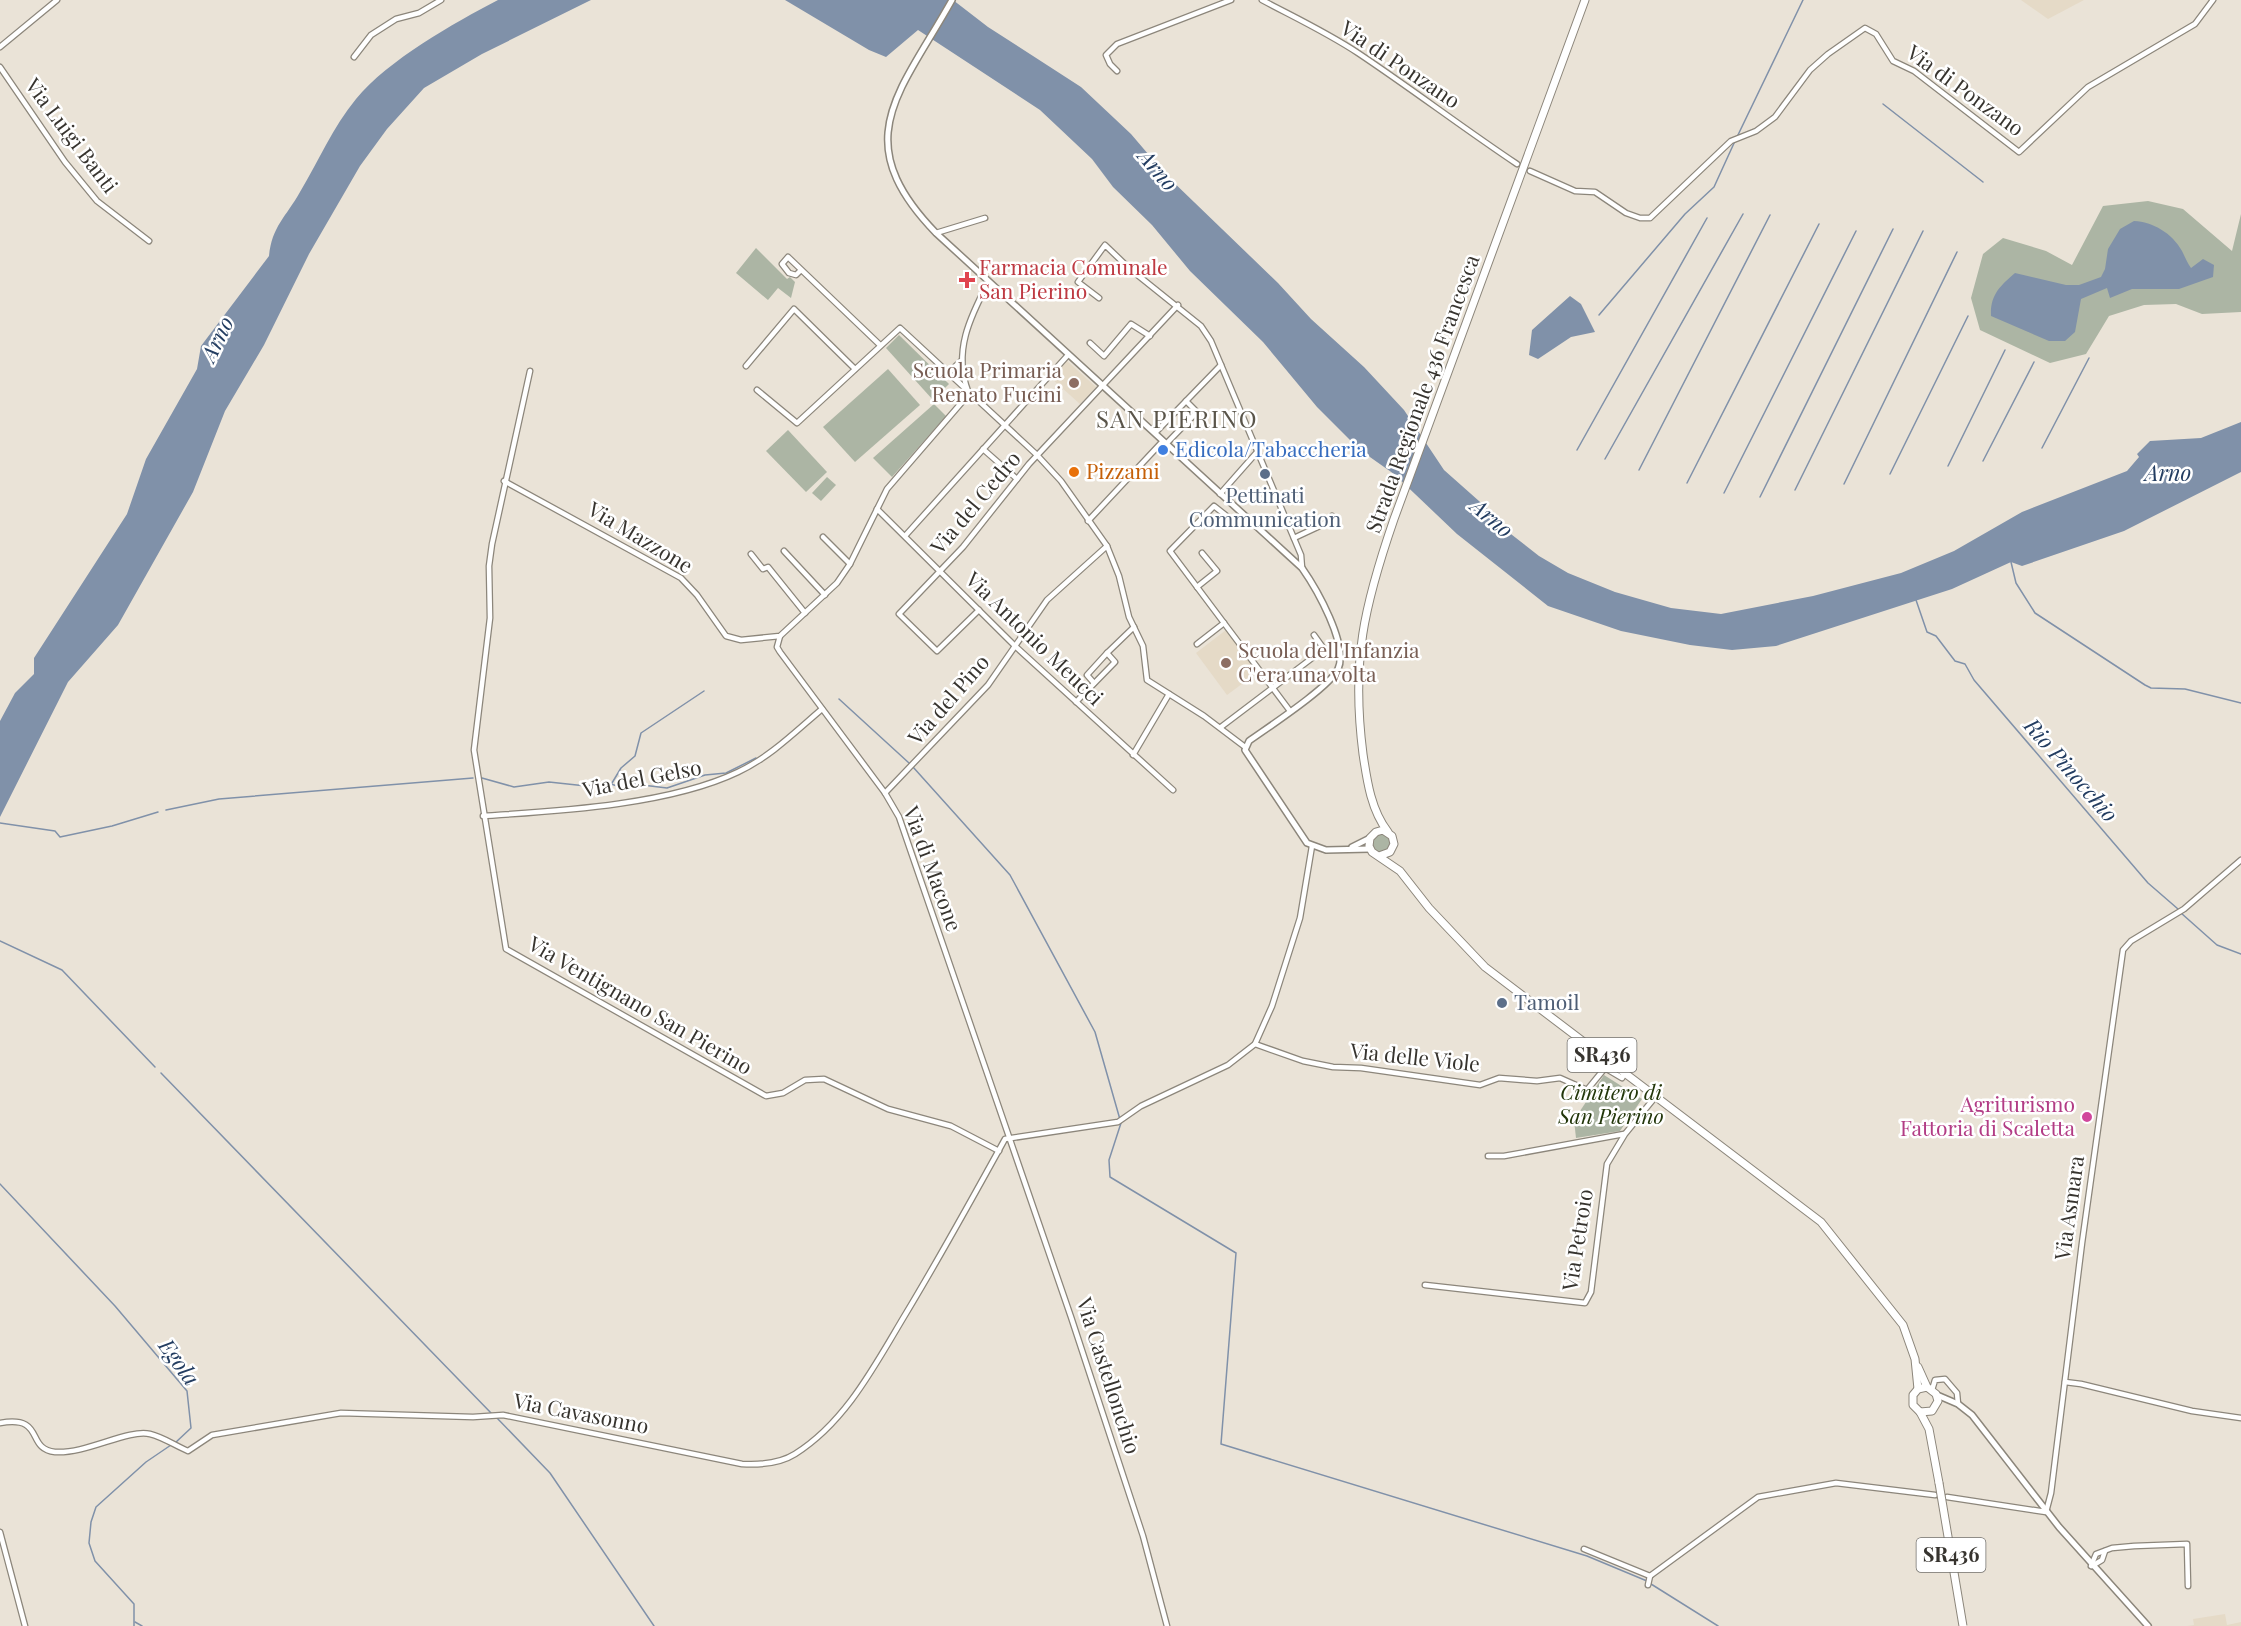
<svg xmlns="http://www.w3.org/2000/svg" width="2241" height="1626" viewBox="0 0 2241 1626" font-family="'Playfair Display',serif">
<rect width="100%" height="100%" fill="#eae3d7"/>
<!-- built -->
<g fill="#e5dac7">
<polygon points="2021,0 2084,0 2048,19"/>
<polygon points="1067,361 1096,387 1080,404 1051,378"/>
<polygon points="1226,630 1258,672 1227,695 1196,653"/>
<polygon points="2225,1614 2227,1625 2241,1622 2241,1626 2187,1626 2194,1625 2193,1619"/>
</g>
<!-- green -->
<g fill="#acb5a4">
<polygon points="2148,201 2183,209 2232,251 2241,214 2241,312 2202,314 2176,304 2144,305 2109,316 2086,354 2050,363 1980,330 1971,298 1983,254 2003,238 2046,251 2072,265 2103,206"/>
<polygon points="756,248 787,279 790,277 795,282 791,298 778,288 768,300 736,273"/>
<polygon points="899,335 949,384 933,400 886,348"/>
<polygon points="888,369 920,405 855,462 823,427"/>
<polygon points="934,404 946,416 892,477 873,458"/>
<polygon points="788,430 827,472 806,492 766,451"/>
<polygon points="827,477 836,485 821,501 812,493"/>
<circle cx="1381" cy="843" r="9"/>
<polygon points="1604,1075 1642,1099 1620,1131 1576,1138 1574,1120"/>
</g>
<!-- water -->
<g fill="#8091a9">
<path d="M498,0h93l-109,54 -58,34 -37,41 -27,37 -51,88 -45,91 -39,66 -32,81 -75,133 -50,57 -68,135v-96l15,-28 19,-19v-16l93,-144 19,-55 51,-90 4,-23 68,-90c3,-30 17,-39 31,-64 19,-32 33,-65 56,-93 32,-39 98,-76 142,-99z"/>
<polygon points="785,0 953,0 988,27 1081,87 1131,134 1166,175 1278,283 1311,319 1364,367 1404,410 1444,470 1488,509 1507,531 1539,556 1568,573 1615,592 1671,608 1721,614 1813,596 1901,573 1954,551 2022,512 2127,471 2139,457 2137,454 2150,441 2201,438 2241,422 2241,472 2124,531 2022,566 2011,562 1952,589 1776,646 1732,650 1690,645 1621,631 1548,606 1457,534 1394,474 1360,450 1317,407 1263,342 1190,271 1152,225 1113,187 1092,159 1040,110 918,30 886,57 869,50"/>
<path d="M2134,221c19,1 38,12 48,30 3,6 5,11 9,17l12,-9 11,6 -1,12 -34,12h-47l-22,9 -3,-10 -26,11 -6,33 -10,9h-16l-58,-25c-1,-21 9,-30 24,-43l51,12h13l22,-8 4,-8 3,-20 12,-20z"/>
<polygon points="1570,296 1581,304 1595,332 1571,337 1538,359 1529,355 1532,330"/>
</g>
<g fill="none" stroke-linecap="round" stroke-linejoin="round">
<!-- stream -->
<g stroke="#8091a9" stroke-width="1.5">
<polyline points="1883,104 1983,182"/>
<polyline points="1737,137 1803,0"/>
<polyline points="1599,315 1685,214 1714,187 1735,141"/>
<polyline points="2042,448 2089,358"/>
<polyline points="1577,450 1707,218"/>
<polyline points="1605,459 1743,214"/>
<polyline points="1983,461 2034,362"/>
<polyline points="1948,466 2005,350"/>
<polyline points="1639,470 1770,215"/>
<polyline points="1890,474 1968,316"/>
<polyline points="1687,483 1819,224"/>
<polyline points="1844,484 1957,252"/>
<polyline points="1795,490 1923,231"/>
<polyline points="1724,493 1856,231"/>
<polyline points="1760,497 1893,229"/>
<polyline points="2011,562 2016,583 2035,613 2145,685 2151,688 2185,689 2241,703"/>
<polyline points="1916,600 1927,632 1936,636 1955,661 1965,664 1974,680 2148,883 2178,909"/>
<polyline points="839,699 909,763"/>
<polyline points="913,767 1010,875 1095,1032 1121,1123 1109,1160 1110,1177 1236,1253 1221,1444 1587,1556 1647,1581"/>
<polyline points="482,778 514,787 549,782 586,786 611,784 620,787 634,784 667,788 705,775 726,773 756,758"/>
<polyline points="612,783 621,768 635,756 641,733 704,691"/>
<polyline points="166,810 219,799 473,778"/>
<polyline points="0,823 55,831 60,837 112,826 158,812"/>
<polyline points="2181,913 2217,945 2241,954"/>
<polyline points="0,941 62,970 155,1067"/>
<polyline points="161,1073 492,1414"/>
<polyline points="0,1184 115,1306 187,1391 191,1428 175,1443"/>
<polyline points="496,1417 550,1473 654,1626"/>
<polyline points="1651,1584 1718,1626"/>
<polyline points="135,1622 142,1626"/>
<polyline points="134,1626 134,1604 95,1561 89,1543 91,1522 96,1507 146,1462 171,1445"/>
</g>
<!-- minor casing -->
<g stroke="#8c867b" stroke-width="7">
<g id="minor">
<path d="M1262,0c32,17 66,33 96,53 54,36 105,75 159,111"/>
<polyline points="0,47 57,0"/>
<polyline points="354,57 371,35 396,19 419,13 441,0"/>
<polyline points="0,67 65,162 97,201 149,241"/>
<polyline points="1117,71 1110,64 1106,55 1117,44 1231,0"/>
<polyline points="1530,171 1575,191 1595,192 1626,213 1640,218 1650,218 1731,141 1756,131 1775,117 1810,70 1828,54 1865,28 1876,34 1893,61 1914,71 2019,152 2088,87 2195,24 2213,0"/>
<polyline points="936,233 985,218"/>
<polyline points="801,270 796,275 789,273 782,264 788,257 880,345"/>
<polyline points="1099,298 1078,282 1105,245 1130,269 1201,326 1211,341 1301,555 1302,568"/>
<polyline points="1090,343 1104,356 1131,324 1150,336"/>
<polyline points="746,366 794,309 855,369"/>
<polyline points="530,371 492,544 489,566 490,618 474,750 506,949 766,1096 783,1093 805,1080 824,1079 888,1109 951,1126 999,1151"/>
<polyline points="947,374 961,361"/>
<polyline points="757,390 797,423 900,328 1037,455 1061,481 1107,546 1119,576 1129,617 1143,646 1147,680 1204,716 1245,747"/>
<path d="M968,391c-15,-39 2,-74 20,-108"/>
<polyline points="1155,433 1221,365"/>
<polyline points="1166,444 1197,412 1186,401"/>
<polyline points="983,449 1017,479"/>
<polyline points="504,481 681,578 697,595 726,636 741,640 780,636 837,583 850,564 887,489 969,394"/>
<polyline points="1220,494 1258,451"/>
<polyline points="877,509 1015,646 1173,790"/>
<polyline points="1088,521 1163,441"/>
<polyline points="1233,521 1214,506 1170,551 1290,711"/>
<polyline points="905,536 1068,355"/>
<polyline points="823,537 850,564"/>
<polyline points="1294,538 1324,524 1332,516"/>
<polyline points="784,551 825,595"/>
<polyline points="751,554 763,569 768,567 805,613"/>
<polyline points="1197,587 1217,571 1202,553"/>
<polyline points="979,610 937,651 899,614 963,547 1029,464 1178,305"/>
<polyline points="780,636 777,647 780,652 885,793 899,817 1071,1317 1143,1536 1167,1626"/>
<polyline points="1197,644 1224,623"/>
<polyline points="1094,683 1087,675 1107,653"/>
<polyline points="1076,702 1115,662 1107,653 1134,627"/>
<polyline points="1221,727 1324,649 1314,635"/>
<polyline points="1133,755 1169,694"/>
<polyline points="885,793 988,685 1047,600 1107,546"/>
<path d="M483,816c76,-5 186,-11 255,-44 32,-15 57,-40 84,-63"/>
<polyline points="1255,1044 1303,1061 1333,1067 1361,1068 1480,1085 1499,1078 1537,1081 1560,1078 1587,1090 1605,1068 1622,1078 1625,1073"/>
<polyline points="1488,1156 1504,1156 1624,1134"/>
<polyline points="1425,1285 1585,1303 1591,1292 1607,1164 1625,1134 1656,1096"/>
<polyline points="2065,1382 2081,1384 2192,1411 2241,1418"/>
<polyline points="1932,1390 1935,1380 1945,1379 1957,1393 1958,1404"/>
<path d="M0,1423c46,-8 25,26 55,29 32,2 72,-23 95,-18 13,3 26,12 38,17l24,-16 129,-22 132,4 30,-2 239,49c18,1 37,0 53,-10 51,-32 80,-89 110,-139 35,-58 67,-116 100,-176l113,-17 23,-16 87,-41 27,-21 17,-38 28,-88 12,-72"/>
<polyline points="1947,1497 2046,1512 2051,1493 2082,1243 2123,950 2131,941 2184,909 2241,860"/>
<polyline points="0,1532 25,1626"/>
<polyline points="1584,1549 1650,1576"/>
<polyline points="2091,1566 2096,1554 2112,1548 2134,1546 2187,1544 2188,1586"/>
<polyline points="2092,1566 2102,1560 2105,1551"/>
<polyline points="1650,1576 1758,1497 1836,1483 1935,1495"/>
<polyline points="1648,1585 1650,1576"/>
</g>
</g>
<!-- tertiary casing -->
<g stroke="#8c867b" stroke-width="8">
<g id="tertiary">
<path d="M952,0c-52,93 -106,140 -16,233l366,335c14,20 47,77 36,101 -8,18 -71,59 -89,72l-4,9 62,93 19,7 44,-1"/>
<polyline points="1352,847 1370,838"/>
<polyline points="1937,1395 1958,1404 1972,1415 2059,1527 2148,1626"/>
</g>
</g>
<!-- primary casing -->
<g stroke="#8c867b" stroke-width="9">
<g id="primary">
<path d="M1388,832c-17,-22 -21,-51 -25,-78 -12,-93 1,-148 31,-235l191,-519"/>
<polyline points="1379,856 1390,852 1394,844 1392,836 1383,830 1376,832 1370,838 1369,846 1372,852 1400,871 1429,908 1485,967 1821,1222 1903,1325 1915,1359 1918,1389"/>
<polyline points="1918,1367 1927,1387 1936,1394 1938,1401 1932,1411 1920,1412 1913,1405 1913,1395 1918,1389 1927,1387"/>
<polyline points="1920,1412 1929,1429 1939,1483"/>
</g>
</g>
<!-- minor -->
<use href="#minor" stroke="#fff" stroke-width="4.5"/>
<!-- tertiary -->
<use href="#tertiary" stroke="#fff" stroke-width="5"/>
<!-- primary -->
<use href="#primary" stroke="#fff" stroke-width="7"/>
<!-- primary-bridge casing -->
<g stroke="#8c867b" stroke-width="9" stroke-linecap="butt">
<polyline id="primary-bridge" points="1939,1483 1963,1626"/>
</g>
<!-- primary-bridge -->
<use href="#primary-bridge" stroke="#fff" stroke-width="7"/>
</g>
<!-- markers -->
<path fill="#e0444e" stroke="#fff" stroke-width="2" d="M964 271h6v6h6v6h-6v6h-6v-6h-6v-6h6z"/>
<g fill="#8d6e63" stroke="#fff" stroke-width="2">
<circle cx="1074" cy="383" r="6"/>
<circle cx="1226" cy="663" r="6"/>
</g>
<circle fill="#3f7fe0" stroke="#fff" stroke-width="2" cx="1163" cy="450" r="6"/>
<circle fill="#e8710a" stroke="#fff" stroke-width="2" cx="1074" cy="472" r="6"/>
<g fill="#5c6f8a" stroke="#fff" stroke-width="2">
<circle cx="1265" cy="474" r="6"/>
<circle cx="1502" cy="1003" r="6"/>
</g>
<circle fill="#d1479c" stroke="#fff" stroke-width="2" cx="2087" cy="1117" r="6"/>
<g text-anchor="middle" stroke-width="5" stroke-linejoin="round" paint-order="stroke">
<!-- shield labels -->
<g fill="#fff" stroke="#73716d" stroke-width="1.5">
<rect x="1567.5" y="1038" width="69" height="34" rx="4.5"/>
<rect x="1916.5" y="1538" width="69" height="34" rx="4.5"/>
</g>
<g font-size="20" font-weight="bold" fill="#37342f">
<text x="1602" y="1062">SR436</text>
<text x="1951" y="1562">SR436</text>
</g>
<!-- street labels -->
<g font-size="21" fill="#37342f" stroke="#fff">
<text transform="translate(1400 65) rotate(34)" y="7">Via di Ponzano</text>
<text transform="translate(1965 91) rotate(36)" y="7">Via di Ponzano</text>
<text transform="translate(71 136) rotate(53)" y="7">Via Luigi Banti</text>
<text transform="translate(1423 394) rotate(-70)" y="7">Strada Regionale 436 Francesca</text>
<text transform="translate(976 503) rotate(-50)" y="7">Via del Cedro</text>
<text transform="translate(640 538) rotate(31)" y="7">Via Mazzone</text>
<text transform="translate(1034 639) rotate(44)" y="7">Via Antonio Meucci</text>
<text transform="translate(949 700) rotate(-49)" y="7">Via del Pino</text>
<text transform="translate(642 779) rotate(-11)" y="7">Via del Gelso</text>
<text transform="translate(932 869) rotate(70)" y="7">Via di Macone</text>
<text transform="translate(640 1006) rotate(30)" y="7">Via Ventignano San Pierino</text>
<text transform="translate(1415 1058) rotate(6)" y="7">Via delle Viole</text>
<text transform="translate(2070 1208) rotate(-82)" y="7">Via Asmara</text>
<text transform="translate(1578 1240) rotate(-81)" y="7">Via Petroio</text>
<text transform="translate(1108 1376) rotate(72)" y="7">Via Castellonchio</text>
<text transform="translate(581 1414) rotate(11)" y="7">Via Cavasonno</text>
</g>
<!-- health labels -->
<g font-size="21" fill="#be3a42" stroke="#fff" text-anchor="start">
<text x="979" y="275">Farmacia Comunale<tspan x="979" dy="24">San Pierino</tspan></text>
</g>
<!-- education labels -->
<g font-size="21" fill="#785e54" stroke="#fff" text-anchor="end">
<text x="1062" y="378">Scuola Primaria<tspan x="1062" dy="24">Renato Fucini</tspan></text>
<text x="1238" y="658" text-anchor="start">Scuola dell'Infanzia<tspan x="1238" dy="24">C'era una volta</tspan></text>
</g>
<!-- shop labels -->
<g font-size="21" fill="#366cbe" stroke="#fff" text-anchor="start">
<text x="1175" y="457">Edicola/Tabaccheria</text>
</g>
<!-- food labels -->
<g font-size="21" fill="#c56008" stroke="#fff" text-anchor="start">
<text x="1086" y="479">Pizzami</text>
</g>
<!-- service labels -->
<g font-size="21" fill="#4e5e75" stroke="#fff">
<text x="1265" y="503">Pettinati<tspan x="1265" dy="24">Communication</tspan></text>
<text x="1514" y="1010" text-anchor="start">Tamoil</text>
</g>
<!-- park labels -->
<g font-size="21" font-style="italic" fill="#22360a" stroke="#fff">
<text x="1611" y="1100">Cimitero di<tspan x="1611" dy="24">San Pierino</tspan></text>
</g>
<!-- hotel labels -->
<g font-size="21" fill="#b23c85" stroke="#fff" text-anchor="end">
<text x="2075" y="1112">Agriturismo<tspan x="2075" dy="24">Fattoria di Scaletta</tspan></text>
</g>
<!-- water labels -->
<g font-size="22" font-style="italic" fill="#233d61" stroke="#fff">
<text transform="translate(1158 170) rotate(49)" y="8">Arno</text>
<text transform="translate(217 339) rotate(-64)" y="8">Arno</text>
<text x="2168" y="481">Arno</text>
<text transform="translate(1492 518) rotate(40)" y="8">Arno</text>
<text transform="translate(2071 770) rotate(49)" y="8">Rio Pinocchio</text>
<text transform="translate(179 1362) rotate(54)" y="8">Egola</text>
</g>
<!-- quarter labels -->
<g font-size="24" letter-spacing="1.5" fill="#5a554a" stroke="#fff">
<text x="1177" y="428">SAN PIERINO</text>
</g>
</g>
</svg>
